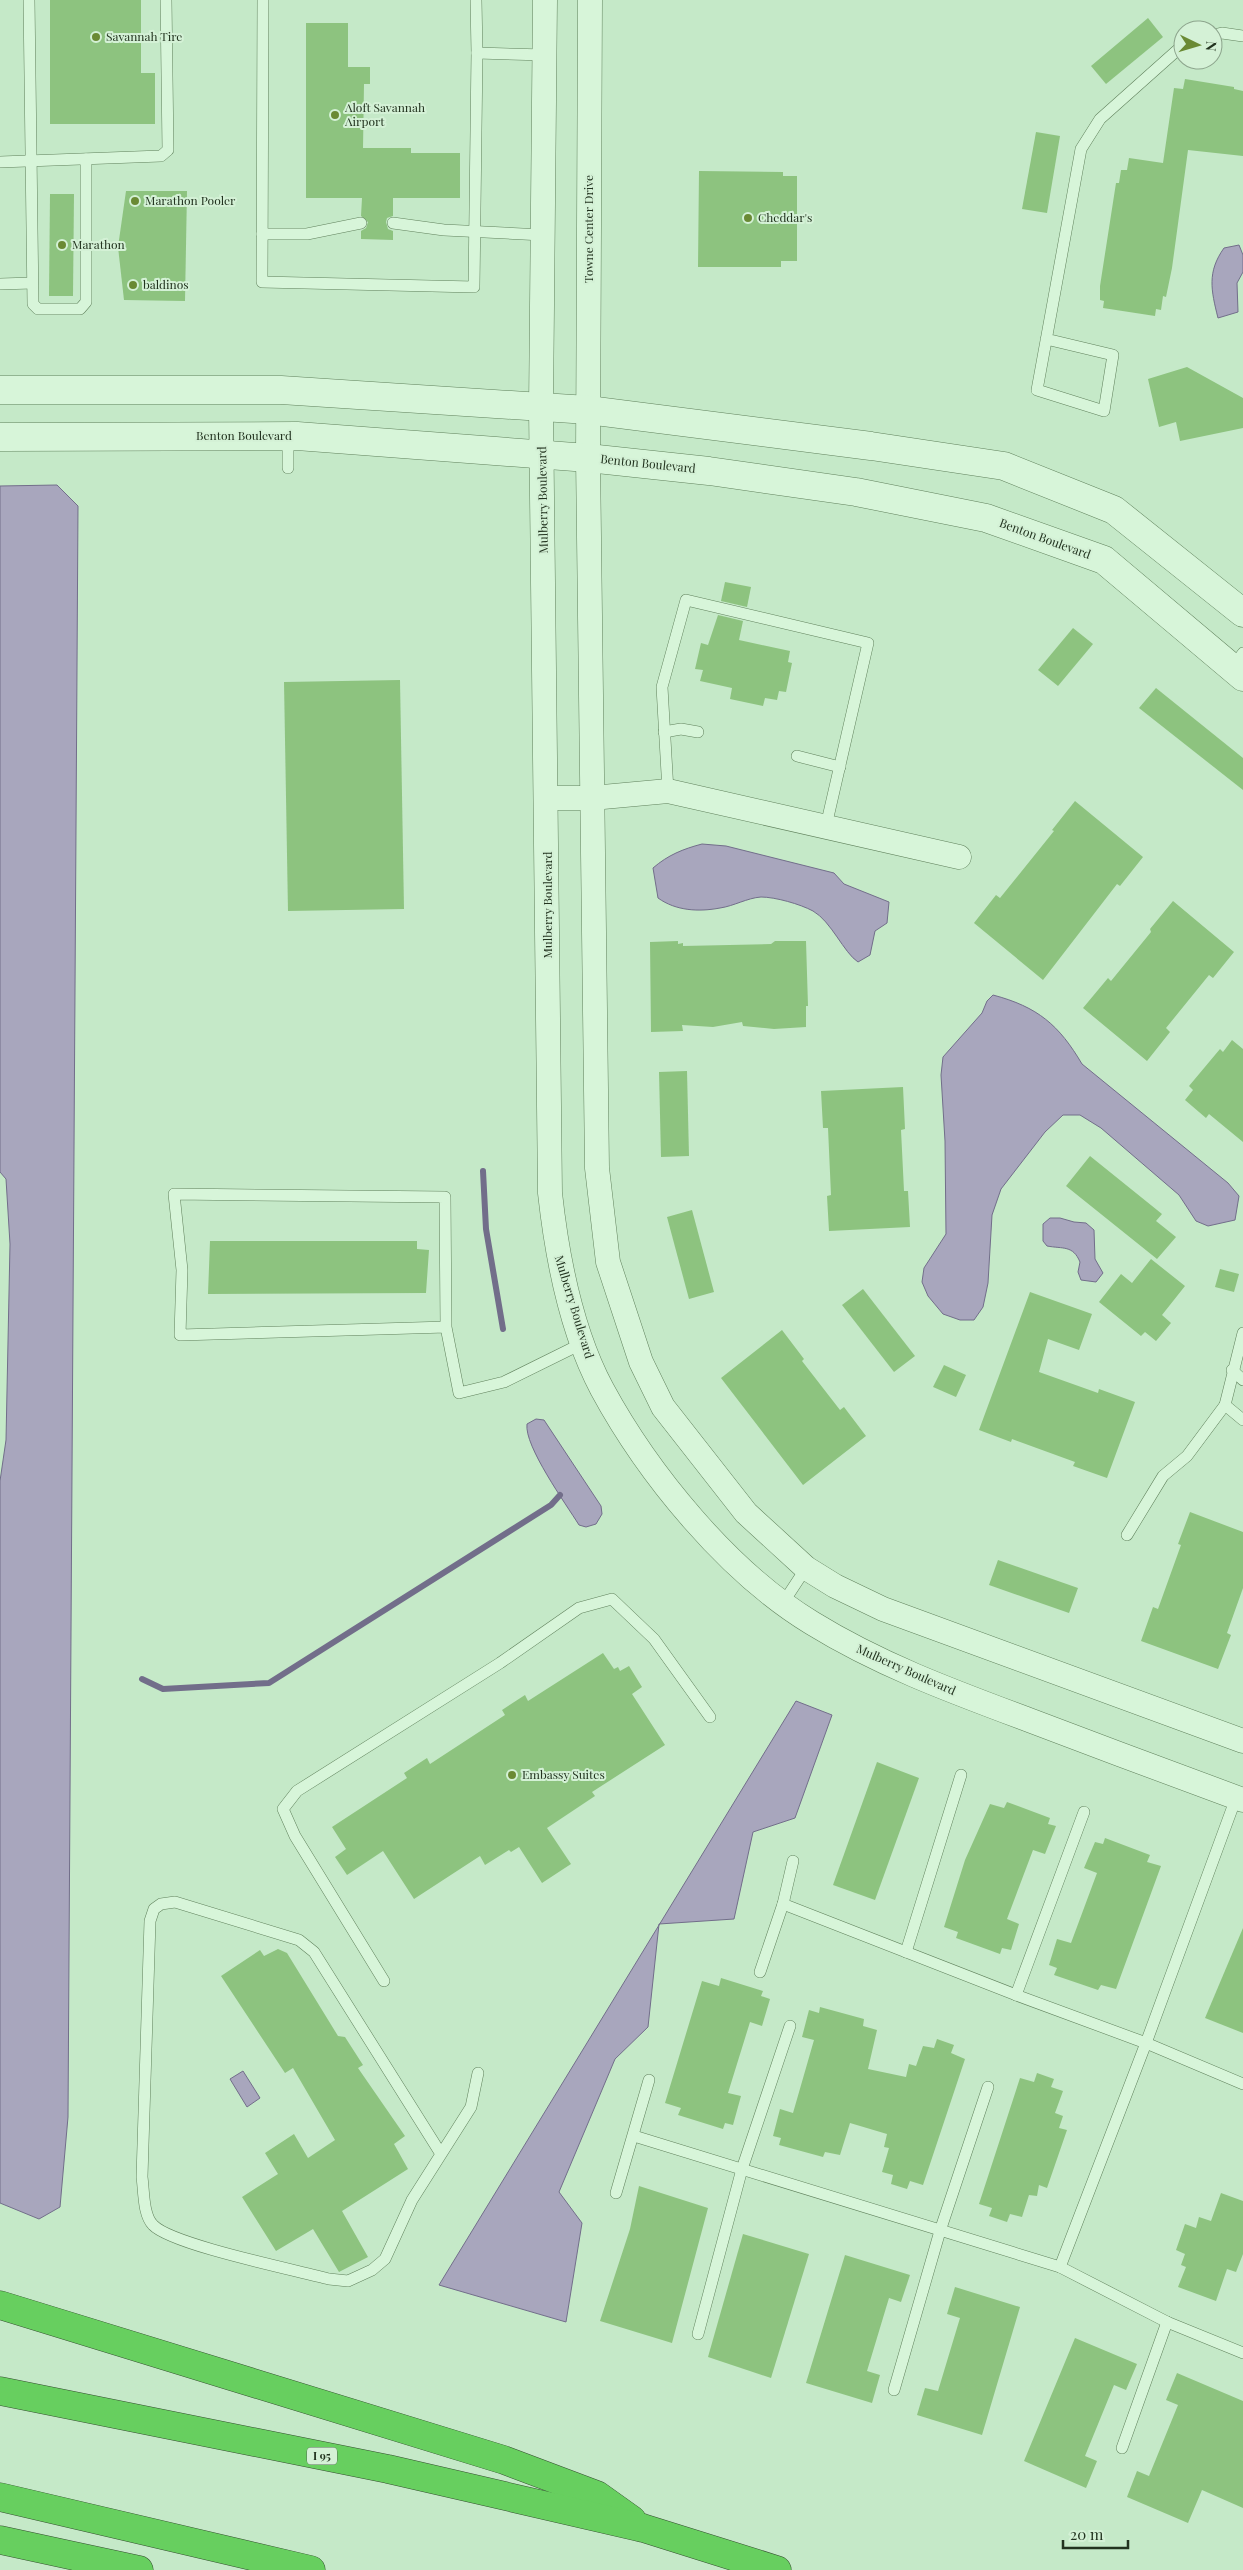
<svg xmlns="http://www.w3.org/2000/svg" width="1243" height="2570" viewBox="0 0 1243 2570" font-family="'Playfair Display',serif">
<rect width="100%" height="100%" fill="#c5e9c8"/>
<!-- water -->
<g fill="#a8a6bd" stroke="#726e8a">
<path d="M1239,245l4,10v17l-6,11 1,29 -20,6c-7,-28 -11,-46 6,-70z"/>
<polygon points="57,485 78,506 68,2117 60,2207 39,2219 0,2203 0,1481 6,1440 10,1244 6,1179 0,1172 0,486"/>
<path d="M702,844l24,2 108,27 10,11 45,18 -2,21 -12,8 -5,24 -12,7c-14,-9 -27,-41 -45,-51 -13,-7 -38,-14 -52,-14 -14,1 -27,9 -41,11 -21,4 -44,3 -62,-10l-5,-30c15,-13 30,-19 49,-24z"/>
<path d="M993,995c45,12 66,30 89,69l146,119 11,13 -4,24 -27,6 -12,-5 -17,-26 -78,-67 -21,-13h-17l-18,17 -44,57 -9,26 -4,68 -5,24 -9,13h-14l-17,-6 -15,-18 -6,-14 2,-14 22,-34 -1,-93 -4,-66 2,-18 39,-44 5,-12z"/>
<path d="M1060,1218l14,4 12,1 8,7 1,29 8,14 -7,9 -15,-2 -3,-8 2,-10c-7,-17 -17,-13 -33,-16l-4,-5v-17l7,-6z"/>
<path d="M536,1419l8,1 57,86 1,8 -6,10 -10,3 -7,-2c-13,-21 -55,-79 -52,-101z"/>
<polygon points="796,1701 832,1715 795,1818 753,1832 734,1919 659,1924 648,2027 615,2059 559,2192 582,2223 566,2322 439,2285"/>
<polygon points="243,2071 260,2098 247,2107 230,2079"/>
</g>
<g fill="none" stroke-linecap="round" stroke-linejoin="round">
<!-- stream -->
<g stroke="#726e8a" stroke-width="6">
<polyline points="483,1171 486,1229 503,1329"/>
<polyline points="142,1679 163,1689 269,1683 551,1505 560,1495"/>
</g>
</g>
<!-- building -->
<g fill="#8dc37f">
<polygon points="50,0 141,0 141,73 155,73 155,124 50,124"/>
<polygon points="1148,18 1163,37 1106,84 1091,66"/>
<polygon points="306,23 348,23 348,67 370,67 370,84 364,84 363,148 411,148 411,153 460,153 460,198 393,198 393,216 387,218 386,222 388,229 393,231 393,240 361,239 361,231 366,228 368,222 361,216 362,198 306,198"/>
<polygon points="1185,79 1234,87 1234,89 1243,91 1243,156 1188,150 1172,268 1166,297 1163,296 1161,310 1156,309 1155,316 1103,308 1104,301 1100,300 1100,286 1116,183 1119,183 1121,170 1127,170 1129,158 1163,163 1174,88 1183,89"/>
<polygon points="1036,132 1060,136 1047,213 1022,209"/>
<polygon points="699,171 783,172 783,176 797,176 797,261 781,261 781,267 698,267"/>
<polygon points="126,191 187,191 185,301 124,300 118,247"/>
<polygon points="50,194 74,194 73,296 49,296"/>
<polygon points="1187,367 1243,398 1243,428 1180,441 1176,422 1159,427 1148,379"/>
<polygon points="725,582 751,587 747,607 721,601"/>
<polygon points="718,615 743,621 739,640 790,651 788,662 792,663 786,692 779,691 777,700 765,698 763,706 730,699 732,688 700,681 703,670 695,669 701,643 708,645"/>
<polygon points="1073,628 1093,644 1058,686 1038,670"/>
<polygon points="400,680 404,909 288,911 284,682"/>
<polygon points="1156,688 1243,758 1243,790 1139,708"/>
<polygon points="1075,801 1143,857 1120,886 1117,884 1043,980 974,923 996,895 1000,898 1054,831 1052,830"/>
<polygon points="1173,901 1234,952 1213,978 1209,975 1166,1028 1170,1032 1147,1061 1083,1008 1108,978 1111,981 1151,932 1150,929"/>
<polygon points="678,941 678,944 683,943 683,946 771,944 775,941 806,941 808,1006 806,1006 806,1027 774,1029 743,1026 742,1022 713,1027 682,1025 683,1031 651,1032 650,942"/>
<polygon points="1232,1040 1243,1049 1243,1142 1209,1114 1206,1118 1185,1100 1193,1090 1189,1086 1220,1049 1223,1052"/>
<polygon points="687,1071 689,1156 661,1157 659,1072"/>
<polygon points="903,1087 905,1129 901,1130 904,1191 908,1191 910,1227 829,1231 827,1196 831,1195 828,1128 823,1128 821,1091"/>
<polygon points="1090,1156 1162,1214 1156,1221 1176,1237 1157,1259 1066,1186"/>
<polygon points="692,1210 714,1292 689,1299 667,1217"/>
<polygon points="210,1241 417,1241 417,1249 429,1250 426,1293 208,1294"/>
<polygon points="1151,1259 1185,1286 1162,1315 1171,1323 1156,1341 1145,1332 1141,1336 1099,1302 1121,1274 1132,1283"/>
<polygon points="1220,1269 1239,1274 1234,1292 1215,1287"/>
<polygon points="863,1289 915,1356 894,1372 842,1305"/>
<polygon points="1030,1292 1092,1314 1079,1350 1048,1339 1039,1372 1098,1393 1099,1389 1135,1402 1107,1478 1073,1466 1075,1462 1012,1439 1011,1442 979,1430"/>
<polygon points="782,1330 804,1359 802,1361 840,1410 844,1407 866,1436 803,1485 721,1378"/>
<polygon points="944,1365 966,1375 956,1397 933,1387"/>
<polygon points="1190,1512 1243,1532 1243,1588 1227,1633 1231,1635 1218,1669 1141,1641 1153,1607 1158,1609 1181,1545 1178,1544"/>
<polygon points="998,1560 1078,1588 1069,1613 989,1585"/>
<polygon points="603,1653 614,1669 618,1667 620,1671 629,1666 642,1687 632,1694 665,1745 592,1792 595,1796 547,1828 571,1864 542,1883 519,1847 511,1852 509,1850 485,1865 480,1856 414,1899 383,1851 347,1875 335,1857 346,1849 332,1827 407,1778 404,1773 427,1758 430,1764 505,1715 502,1710 525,1695 528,1701"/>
<polygon points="877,1762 919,1778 875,1900 833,1885"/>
<polygon points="1007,1802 1050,1818 1048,1824 1056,1826 1045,1854 1033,1850 1007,1919 1019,1924 1011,1950 1002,1948 1000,1954 956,1938 958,1932 944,1927 965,1860 990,1804 1004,1808"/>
<polygon points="1105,1838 1150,1855 1147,1862 1161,1866 1116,1989 1101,1985 1098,1990 1054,1975 1057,1968 1049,1965 1057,1939 1071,1943 1097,1873 1084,1868 1095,1842 1103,1844"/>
<polygon points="1243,1928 1243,2033 1205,2018"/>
<polygon points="278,1949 287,1953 338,2036 345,2037 363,2065 358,2068 405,2136 394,2144 408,2169 342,2211 368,2257 339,2272 313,2229 276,2251 242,2197 278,2174 265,2153 294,2134 308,2158 335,2140 293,2068 285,2073 221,1976 260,1950 264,1956"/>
<polygon points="721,1978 763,1991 761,1996 770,1999 762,2026 750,2022 728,2093 741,2096 733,2125 725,2123 723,2129 678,2115 681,2108 665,2103 702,1981 719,1986"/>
<polygon points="820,2007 864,2019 863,2026 877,2030 868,2069 906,2077 909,2064 916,2066 923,2046 934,2048 937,2039 954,2045 951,2053 965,2059 923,2185 910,2181 907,2189 891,2184 893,2175 882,2172 889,2148 884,2147 887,2134 850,2123 840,2155 825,2152 823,2157 779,2145 781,2138 773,2136 780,2109 793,2113 814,2040 802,2037 809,2010 819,2013"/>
<polygon points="1037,2073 1054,2079 1051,2087 1063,2091 1055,2113 1063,2116 1059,2128 1067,2130 1047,2188 1039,2185 1037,2196 1029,2195 1022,2217 1010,2214 1007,2222 989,2216 992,2208 979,2204 1020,2078 1034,2082"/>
<polygon points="639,2186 708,2208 672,2343 600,2321 630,2229"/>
<polygon points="1221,2193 1243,2201 1243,2254 1236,2272 1227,2269 1216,2301 1178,2287 1186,2267 1181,2265 1185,2254 1176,2250 1185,2224 1196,2228 1199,2217 1211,2221"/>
<polygon points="743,2234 809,2254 771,2378 708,2357"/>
<polygon points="845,2255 910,2275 901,2302 889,2298 867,2371 880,2375 872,2403 806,2383"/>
<polygon points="955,2287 1020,2307 982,2435 917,2415 925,2388 938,2391 960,2318 947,2314"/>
<polygon points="1075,2338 1137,2364 1126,2390 1114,2385 1085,2456 1097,2461 1086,2488 1024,2461"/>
<polygon points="1177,2373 1243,2401 1243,2508 1202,2490 1188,2523 1127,2497 1137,2471 1149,2476 1178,2405 1166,2400"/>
</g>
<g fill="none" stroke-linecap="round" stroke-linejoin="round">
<!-- service casing -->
<g stroke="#61825d" stroke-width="12">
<g id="service">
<polyline points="29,0 33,304 38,309 80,309 86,302 86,159"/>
<polyline points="263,0 262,282 474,287 477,53"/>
<polyline points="476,0 477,53 545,55"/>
<polyline points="1213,35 1222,33 1243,36"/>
<polyline points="0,162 161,156 168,150 166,0"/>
<polyline points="393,223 444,230 543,235"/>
<polyline points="262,234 307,234 361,223"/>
<polyline points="0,284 32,283"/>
<polyline points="1046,339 1113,355 1104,411 1037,390 1081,149 1100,119 1183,45"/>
<polyline points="288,436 288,468"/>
<polyline points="1232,668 1243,653"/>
<polyline points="664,732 681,729 698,732"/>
<polyline points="797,756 840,767"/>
<polyline points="668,791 662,687 686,600 868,643 826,826"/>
<polyline points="446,1327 180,1335 182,1270 174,1194 445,1197 446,1327 459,1393 504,1382 583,1343"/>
<polyline points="1232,1370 1243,1380"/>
<polyline points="1225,1405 1243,1420"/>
<polyline points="1127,1535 1163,1476 1187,1456 1225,1405 1243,1333"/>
<polyline points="783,1603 806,1568"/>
<polyline points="783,1904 1016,1995 1146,2043 1243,2084"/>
<polyline points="906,1952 961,1775"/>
<polyline points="760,1972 783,1904 793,1861"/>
<polyline points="384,1981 295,1836 283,1809 297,1791 500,1663 579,1608 612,1599 654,1639 710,1717"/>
<polyline points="1016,1995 1084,1812"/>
<polyline points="634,2136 1060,2267 1167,2322 1243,2353"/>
<path d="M441,2154l-127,-202 -15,-12 -124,-38 -14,2 -7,5 -4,12 -8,256c2,14 1,38 11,48 19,20 143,45 176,54l19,2 24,-11 13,-11 27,-59 59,-93 7,-34"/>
<polyline points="616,2193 649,2080"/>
<polyline points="1060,2267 1146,2043 1236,1798"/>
<polyline points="698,2334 742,2169 790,2026"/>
<polyline points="894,2390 940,2231 988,2087"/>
<polyline points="1122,2448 1167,2322"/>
</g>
</g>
<!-- minor casing -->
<g stroke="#61825d" stroke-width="25">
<g id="minor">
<path d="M545,0l-4,408 9,785c7,64 21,138 52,196 46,85 126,183 210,234 68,42 142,69 217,97 71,27 143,54 214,80"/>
<polyline points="590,0 588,458 597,1168 608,1262 641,1362 663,1407 746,1513 806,1568 835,1586 883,1609 1243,1741"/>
<polyline points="547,798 592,798 668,791 959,857"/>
</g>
</g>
<!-- tertiary casing -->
<g stroke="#61825d" stroke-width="29">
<g id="tertiary">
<polyline points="0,390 281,390 588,410 871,446 1004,466 1114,510 1243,613"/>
<polyline points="0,437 297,436 588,458 709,471 856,492 986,518 1104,560 1243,677"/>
</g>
</g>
<!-- motorway casing -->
<g stroke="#365031" stroke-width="29">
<g id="motorway">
<polyline points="0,2305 504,2460 597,2495 632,2520"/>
<polyline points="0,2391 388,2469 643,2528 777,2570"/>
<polyline points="0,2497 311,2570"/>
<polyline points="0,2540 139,2570"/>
</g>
</g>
<!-- service -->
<use href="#service" stroke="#d7f5d9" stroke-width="11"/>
<!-- minor -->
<use href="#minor" stroke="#d7f5d9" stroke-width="24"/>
<!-- tertiary -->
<use href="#tertiary" stroke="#d7f5d9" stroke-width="28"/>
<!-- motorway -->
<use href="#motorway" stroke="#67cf5f" stroke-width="28"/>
</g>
<!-- markers -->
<g fill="#6a8a34" stroke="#d4f1d6" stroke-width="2">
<circle cx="96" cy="37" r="5"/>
<circle cx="335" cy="115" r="5"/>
<circle cx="135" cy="201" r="5"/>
<circle cx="748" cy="218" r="5"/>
<circle cx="62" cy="245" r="5"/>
<circle cx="133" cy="285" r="5"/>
<circle cx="512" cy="1775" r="5"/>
</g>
<g text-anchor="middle" stroke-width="4" stroke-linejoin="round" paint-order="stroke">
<!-- shield labels -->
<rect fill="#d4f1d6" stroke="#576c56" stroke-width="1" x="307" y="2447.5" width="30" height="17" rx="4"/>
<g font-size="11" font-weight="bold" fill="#22331f">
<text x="322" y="2460">I 95</text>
</g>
<!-- poi labels -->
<g font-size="12" fill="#22331f" stroke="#d4f1d6" text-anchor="start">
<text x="106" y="41">Savannah Tire</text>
<text x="345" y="112">Aloft Savannah<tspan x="345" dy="14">Airport</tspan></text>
<text x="145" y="205">Marathon Pooler</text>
<text x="758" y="222">Cheddar's</text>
<text x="72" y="249">Marathon</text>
<text x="143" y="289">baldinos</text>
<text x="522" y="1779">Embassy Suites</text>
</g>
<!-- street labels -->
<g font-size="12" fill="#22331f" stroke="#d4f1d6">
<text transform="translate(589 229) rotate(-90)" y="4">Towne Center Drive</text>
<text x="244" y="440">Benton Boulevard</text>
<text transform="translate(648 464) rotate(6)" y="4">Benton Boulevard</text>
<text transform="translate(543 500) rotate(-91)" y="4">Mulberry Boulevard</text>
<text transform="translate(1045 539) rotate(20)" y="4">Benton Boulevard</text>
<text transform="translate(548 905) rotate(-90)" y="4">Mulberry Boulevard</text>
<text transform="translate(574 1307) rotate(73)" y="4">Mulberry Boulevard</text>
<text transform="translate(906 1670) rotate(24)" y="4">Mulberry Boulevard</text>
</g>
</g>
<!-- north arrow -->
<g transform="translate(1198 45) rotate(95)"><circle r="24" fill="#d4f1d6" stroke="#8da58d"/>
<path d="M0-4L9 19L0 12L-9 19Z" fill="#6a8a34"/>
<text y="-8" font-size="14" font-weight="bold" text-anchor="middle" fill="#22331f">N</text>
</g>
<!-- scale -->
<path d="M1063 2540v8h65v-8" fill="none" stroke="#22331f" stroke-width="2.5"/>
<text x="1070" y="2540" font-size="15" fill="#22331f" stroke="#d4f1d6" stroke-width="4" paint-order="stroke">20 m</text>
</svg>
